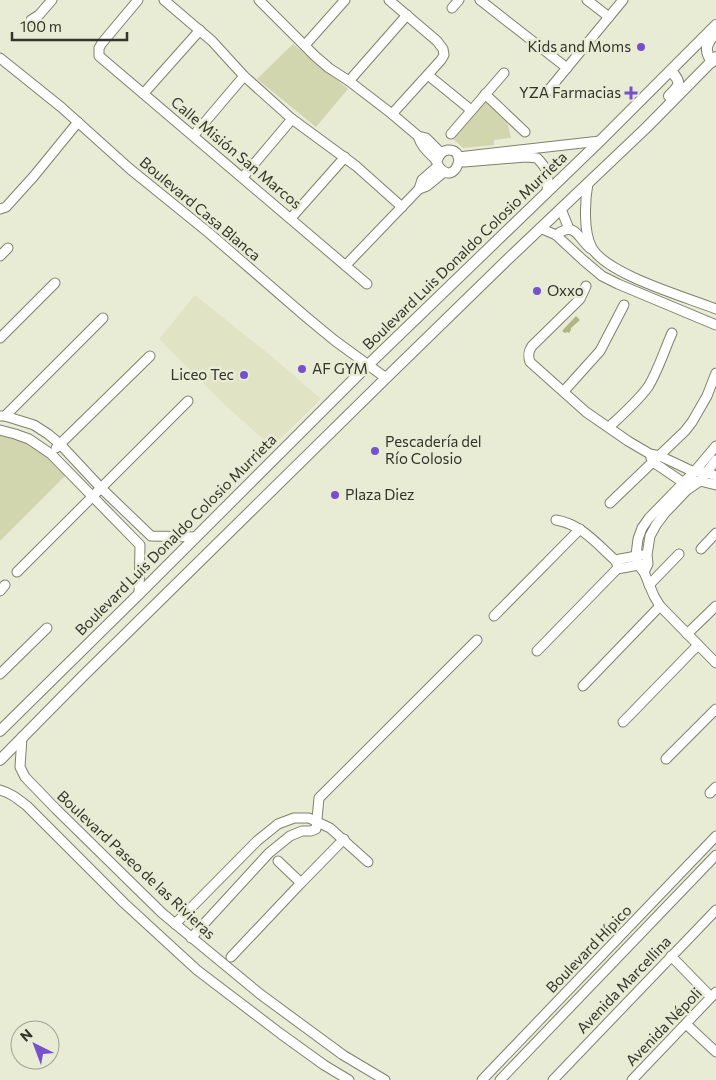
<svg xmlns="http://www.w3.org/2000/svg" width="716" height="1080" viewBox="0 0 716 1080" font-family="Commissioner,sans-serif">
<rect width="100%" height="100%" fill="#e9ecd4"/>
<!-- built -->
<polygon fill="#e0e4c4" points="195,295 276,360 321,399 272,447 226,406 159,339"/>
<!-- green -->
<g fill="#d1d6af">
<polygon points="293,44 348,89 316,127 257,79"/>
<polygon points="486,102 507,121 511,138 494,140 494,145 463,148 453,139"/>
<polygon points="0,433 22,439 43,452 66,475 0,541"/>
</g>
<!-- water -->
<polygon fill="#b0b585" points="576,316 580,320 571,328 571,330 569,333 567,332 565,333 562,331"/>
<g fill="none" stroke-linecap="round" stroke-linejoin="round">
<!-- minor casing -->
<g stroke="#7e816b" stroke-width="11">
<g id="minor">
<polyline points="138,0 102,43 99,48 99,56 367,284"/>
<polyline points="164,0 212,41 244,76 292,119 356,166 402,207"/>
<polyline points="259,0 315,56 329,68 349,81 392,114 418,136 426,138 441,153"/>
<polyline points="389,0 437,41 443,49 444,55 441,60 392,114"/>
<polyline points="480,0 567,68"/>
<polyline points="587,0 609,17"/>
<polyline points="452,8 459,0"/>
<polyline points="31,20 39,15 52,0"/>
<polyline points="305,45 345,0"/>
<polyline points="0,58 61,107 130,169 209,233 305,316 334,340 386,378"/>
<polyline points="428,75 471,110"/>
<polyline points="349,81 407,15"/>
<polyline points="547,92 623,0"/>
<polyline points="144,93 200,30"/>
<polyline points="485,94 525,132"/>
<polyline points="451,134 504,73"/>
<polyline points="194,135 244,76"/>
<path d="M418,136c3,10 9,15 16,22 4,4 3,7 6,10 15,18 29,-19 8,-18 -7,1 -9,6 -11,11"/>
<polyline points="458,157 600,141"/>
<path d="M464,162l62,-5 11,1c12,12 12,18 10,33"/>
<polyline points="243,177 292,119"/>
<path d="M588,183c-3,17 -5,49 4,65 16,27 94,49 124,61"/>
<polyline points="419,189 422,180 438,166"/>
<polyline points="0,209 6,207 34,176 78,122"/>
<polyline points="561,209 569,229"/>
<polyline points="291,218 345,157"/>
<polyline points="540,228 556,235 583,260 602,276 618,284 716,325"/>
<path d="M556,235c20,-15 22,4 35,14"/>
<polyline points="0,256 8,248"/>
<polyline points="346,265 419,189 427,186 444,172"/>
<path d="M586,286l-6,13 -48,47c-4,6 -4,10 -2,16l56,50 42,29 22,13 10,2 34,16h12l10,4"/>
<polyline points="0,338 55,283"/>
<polyline points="564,391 600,351 624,305"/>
<polyline points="0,416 5,416 34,425 48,434 60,444 101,488 151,536 196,537"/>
<polyline points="5,416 103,318"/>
<path d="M609,427c13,-12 28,-25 39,-40 10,-16 16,-36 24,-54"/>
<polyline points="0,430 15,434 29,439 51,454 140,545 139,594"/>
<polyline points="716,446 694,472 649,518 642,528 638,539 636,555 638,565 644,572 654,596 660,606 716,663"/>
<polyline points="56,448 150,356"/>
<polyline points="651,458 653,462 684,483 700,481 716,485"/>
<polyline points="610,503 685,431 692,422 707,396 716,373"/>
<path d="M556,520c25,4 41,24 59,40l3,6 -1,3"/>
<polyline points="701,549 716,533"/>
<polyline points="615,560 642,555"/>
<polyline points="617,569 644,564"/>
<polyline points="17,572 188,401"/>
<polyline points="644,572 648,564 647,555 650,536 656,525 665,513 687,490 700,481 716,460"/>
<polyline points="649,585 679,554"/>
<polyline points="0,591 5,585"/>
<polyline points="494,616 580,529"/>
<polyline points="687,634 716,606"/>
<polyline points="537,651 617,569"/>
<polyline points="0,674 47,628"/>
<polyline points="583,686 660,606"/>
<polyline points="623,722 698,645"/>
<polyline points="22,737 20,767 25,777 56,809 162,913 260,994 343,1055 385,1080"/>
<polyline points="666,759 716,709"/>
<path d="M0,790c11,3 18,9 27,16l97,97 73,67 84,64 43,31 25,15"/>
<polyline points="710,793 716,787"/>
<polyline points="278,861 301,883 344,839"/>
<polyline points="175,924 257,841 278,824 294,818 309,818 330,828 368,862"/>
<polyline points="191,938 269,853 290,836 302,831 311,831 316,829 319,798 477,640"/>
<polyline points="671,956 711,997"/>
<polyline points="231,957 301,883"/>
<polyline points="686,1024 716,1052"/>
<polyline points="482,1080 716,836"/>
<polyline points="500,1080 716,855"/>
<polyline points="553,1080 716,910"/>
<polyline points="632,1080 716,992"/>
</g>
</g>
<!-- major casing -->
<g stroke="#7e816b" stroke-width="12">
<g id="major">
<path d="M712,62c-9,-13 -5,-18 3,-29"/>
<path d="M669,96c11,-11 13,-13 2,-25"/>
<polyline points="0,731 139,594 368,365 600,141 716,25"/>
<polyline points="0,760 82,677 386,378 506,261 647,127 716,57"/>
</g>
</g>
<!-- minor -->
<use href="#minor" stroke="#fff" stroke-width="9"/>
<!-- major -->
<use href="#major" stroke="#fff" stroke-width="10"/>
</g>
<!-- markers -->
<g fill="#7552cb" stroke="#e9ecd4" stroke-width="2">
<circle cx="641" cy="47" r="5"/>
<path d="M628.5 85.5h5v5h5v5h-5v5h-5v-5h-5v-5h5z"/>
<circle cx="537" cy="291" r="5"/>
<circle cx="302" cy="369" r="5"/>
<circle cx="244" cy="375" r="5"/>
<circle cx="375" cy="451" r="5"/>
<circle cx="335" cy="495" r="5"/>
</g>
<g text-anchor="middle" stroke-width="5" stroke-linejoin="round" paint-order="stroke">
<!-- poi labels -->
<g font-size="15" fill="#33342b" stroke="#e9ecd4" text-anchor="start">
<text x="631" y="52" text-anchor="end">Kids and Moms</text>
<text x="621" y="98" text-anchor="end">YZA Farmacias</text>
<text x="547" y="296">Oxxo</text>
<text x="312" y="374">AF GYM</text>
<text x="234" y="380" text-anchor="end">Liceo Tec</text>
<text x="385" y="447">Pescadería del<tspan x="385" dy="17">Río Colosio</tspan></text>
<text x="345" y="500">Plaza Diez</text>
</g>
<!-- street labels -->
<g font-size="15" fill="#33342b" stroke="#e9ecd4">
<text transform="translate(236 153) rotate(40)" y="5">Calle Misión San Marcos</text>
<text transform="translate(200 209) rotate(40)" y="5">Boulevard Casa Blanca</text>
<text transform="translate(465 251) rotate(-44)" y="5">Boulevard Luis Donaldo Colosio Murrieta</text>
<text transform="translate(176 535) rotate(-45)" y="5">Boulevard Luis Donaldo Colosio Murrieta</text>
<text transform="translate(136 865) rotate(43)" y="5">Boulevard Paseo de las Rivieras</text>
<text transform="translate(589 949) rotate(-46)" y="5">Boulevard Hípico</text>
<text transform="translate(624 985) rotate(-46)" y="5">Avenida Marcellina</text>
<text transform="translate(664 1027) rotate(-46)" y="5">Avenida Népoli</text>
</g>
</g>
<!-- north arrow -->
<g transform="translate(35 1045) rotate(318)"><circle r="24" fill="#e9ecd4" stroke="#a0a290"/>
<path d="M0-4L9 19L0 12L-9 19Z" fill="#7552cb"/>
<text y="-8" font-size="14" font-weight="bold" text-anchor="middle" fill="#33342b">N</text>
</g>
<!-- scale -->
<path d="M12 32v8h115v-8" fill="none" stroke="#33342b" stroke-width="2.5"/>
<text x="20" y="32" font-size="15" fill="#33342b" stroke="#e9ecd4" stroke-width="4" paint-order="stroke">100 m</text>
</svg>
